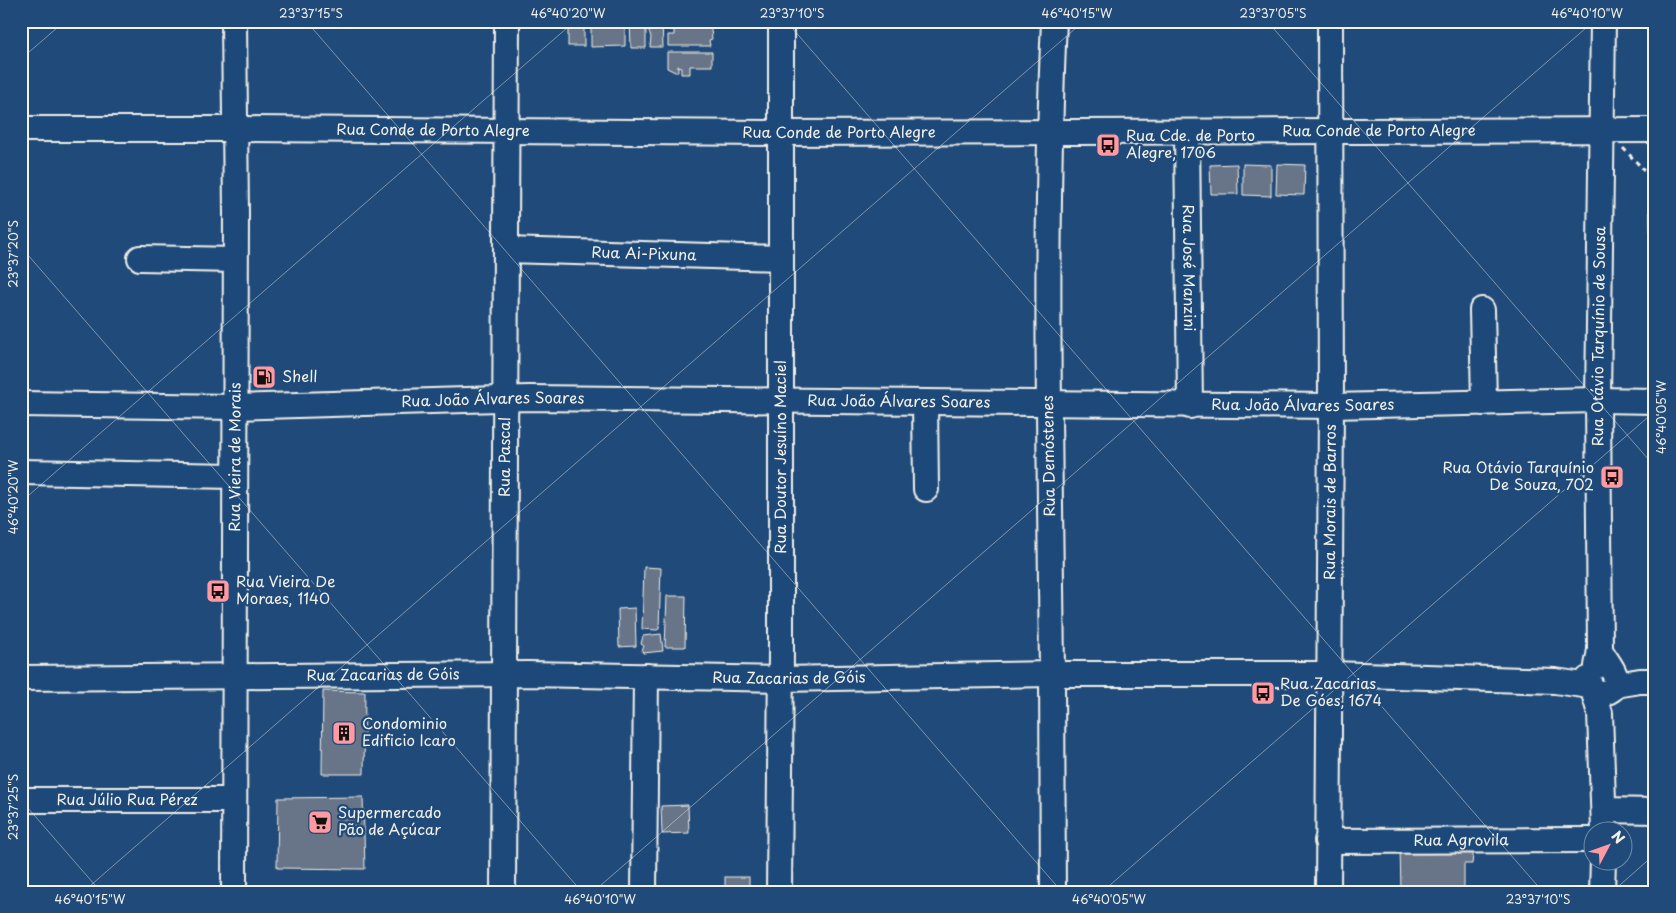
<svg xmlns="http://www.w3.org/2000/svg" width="1676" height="913" viewBox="0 0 1676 913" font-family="'Playpen Sans',sans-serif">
<rect width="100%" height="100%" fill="#1f4a7a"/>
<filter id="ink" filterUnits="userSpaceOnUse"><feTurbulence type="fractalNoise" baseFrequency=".02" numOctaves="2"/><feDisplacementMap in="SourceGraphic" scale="10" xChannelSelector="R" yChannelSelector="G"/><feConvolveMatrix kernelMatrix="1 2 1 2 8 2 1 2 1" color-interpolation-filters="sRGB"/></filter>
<g filter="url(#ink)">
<!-- building -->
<g fill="#687488" stroke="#f4f1e8">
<rect x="568" y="21" width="16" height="25"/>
<polygon points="591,21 625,21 625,46 591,47"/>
<polygon points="630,21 646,21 646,48 631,48"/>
<polygon points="649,21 662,21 663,47 650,47 651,37 649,31"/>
<polygon points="668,21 710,21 712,39 709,40 710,46 668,46 668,35 674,35 674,30 668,30"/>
<polygon points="667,52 712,52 712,66 690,66 690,74 681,74 681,67 678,66 678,72 675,72 667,68"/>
<polygon points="1237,164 1238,194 1211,194 1210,165"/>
<polygon points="1243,164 1271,165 1271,196 1243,195"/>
<polygon points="1277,164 1305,165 1304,195 1276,194"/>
<polygon points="1649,174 1655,174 1655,231 1650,231"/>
<polygon points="644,567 661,568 659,629 657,630 642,629"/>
<polygon points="667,596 686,596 685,647 665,647"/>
<polygon points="635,608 636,646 619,647 618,609"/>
<polygon points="661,634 663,651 643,653 642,651 644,646 641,644 643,636"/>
<polygon points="323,691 365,692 364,774 322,774"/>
<polygon points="363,797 365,869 277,868 278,798"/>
<polygon points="688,805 689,833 662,834 661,806"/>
<polygon points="1400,847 1474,847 1472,864 1464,864 1464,892 1401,892"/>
<rect x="725" y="877" width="24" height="11"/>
</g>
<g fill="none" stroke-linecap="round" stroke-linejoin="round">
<!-- minor casing -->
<g stroke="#f4f1e8" stroke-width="28">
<g id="minor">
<path id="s1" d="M21,129h214l546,4 874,-3"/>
<path id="s2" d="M1187,132l3,274"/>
<path id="s3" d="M506,250l275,8"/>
<polyline points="140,258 235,260"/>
<polyline points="1482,310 1484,403"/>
<polyline points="925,403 926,489"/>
<path id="s4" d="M21,404l214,3 294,-9 802,8 267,-6 57,1"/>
<polyline points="21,472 235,476"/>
<path id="s5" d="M1597,666l3,-16 -2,-250 5,-379"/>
<path id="s6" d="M21,678l507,-4 253,5 271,-5h278l225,7 35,5"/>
<path d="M1588,679l3,9 10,6c30,-7 7,-29 -1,-44"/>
<polyline points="1616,685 1640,681 1655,681"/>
<polyline points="1593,690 1600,713 1604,830"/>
<path id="s7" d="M21,800h213"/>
<polyline points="1604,810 1655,811"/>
<path id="s8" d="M1327,841l267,-1"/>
<path id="s9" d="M234,892l2,-679 -2,-192"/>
<path id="s10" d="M503,892l4,-871"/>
<polyline points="644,892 646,676"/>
<polyline points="779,892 781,652 781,21"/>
<path d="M1053,892c0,-73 0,-146 -1,-219 -2,-217 -8,-435 2,-652"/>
<path id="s11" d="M1328,892l3,-486 -1,-385"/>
<polyline points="1602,892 1603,860"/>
</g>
</g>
<!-- path -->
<polyline stroke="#f4f1e8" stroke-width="3" stroke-dasharray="5 4" stroke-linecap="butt" points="1623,148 1644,170"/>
<!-- minor -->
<use href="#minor" stroke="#1f4a7a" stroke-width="24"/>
</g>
</g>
<!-- ticks -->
<path fill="none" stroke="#f4f1e8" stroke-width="1" stroke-opacity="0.45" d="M306,21l756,871M786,21l757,871M1267,21l388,446M21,59l44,-38M21,247l561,645M21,502l554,-481M21,800l80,92M83,892l1001,-871M593,892l1001,-871M1102,892l553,-481M1612,892l43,-38"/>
<!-- icons -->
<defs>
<g id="bus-square" transform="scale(1.25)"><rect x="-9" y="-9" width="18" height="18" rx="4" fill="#ff9aa2" stroke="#1f4a7a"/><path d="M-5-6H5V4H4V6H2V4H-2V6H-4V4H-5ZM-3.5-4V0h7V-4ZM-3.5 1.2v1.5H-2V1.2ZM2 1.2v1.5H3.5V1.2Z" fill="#111"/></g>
<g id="fuel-square" transform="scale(1.25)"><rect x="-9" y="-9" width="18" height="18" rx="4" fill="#ff9aa2" stroke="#1f4a7a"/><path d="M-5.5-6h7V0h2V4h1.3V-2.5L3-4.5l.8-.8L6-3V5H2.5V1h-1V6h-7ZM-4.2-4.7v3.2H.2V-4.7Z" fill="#111"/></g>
<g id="building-square" transform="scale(1.25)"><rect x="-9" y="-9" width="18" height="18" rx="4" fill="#ff9aa2" stroke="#1f4a7a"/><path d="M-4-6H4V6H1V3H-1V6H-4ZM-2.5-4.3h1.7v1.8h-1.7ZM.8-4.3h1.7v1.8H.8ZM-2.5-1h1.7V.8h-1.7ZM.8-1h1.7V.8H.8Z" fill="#111"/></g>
<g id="supermarket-square" transform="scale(1.25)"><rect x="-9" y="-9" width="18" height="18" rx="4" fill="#ff9aa2" stroke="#1f4a7a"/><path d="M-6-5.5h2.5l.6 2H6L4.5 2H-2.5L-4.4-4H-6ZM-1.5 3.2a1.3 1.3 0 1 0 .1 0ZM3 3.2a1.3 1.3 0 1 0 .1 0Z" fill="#111"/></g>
</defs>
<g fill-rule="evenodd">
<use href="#bus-square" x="1108" y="145"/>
<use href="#fuel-square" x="264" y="377"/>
<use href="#bus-square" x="1612" y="477"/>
<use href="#bus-square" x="218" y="591"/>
<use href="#bus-square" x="1263" y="693"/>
<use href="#building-square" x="344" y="733"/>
<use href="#supermarket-square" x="320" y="822"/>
</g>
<g text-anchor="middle" stroke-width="4.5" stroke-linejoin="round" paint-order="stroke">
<!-- street labels -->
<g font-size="15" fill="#f4f1e8" stroke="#1f4a7a">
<text dy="5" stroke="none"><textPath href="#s1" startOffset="412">Rua Conde de Porto Alegre</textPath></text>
<text dy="5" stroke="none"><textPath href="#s1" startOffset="1358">Rua Conde de Porto Alegre</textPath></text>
<text dy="5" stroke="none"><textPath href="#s1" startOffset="818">Rua Conde de Porto Alegre</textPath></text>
<text dy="5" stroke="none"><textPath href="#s3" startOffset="138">Rua Ai-Pixuna</textPath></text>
<text dy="5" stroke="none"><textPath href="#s2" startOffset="136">Rua José Manzini</textPath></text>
<text dy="5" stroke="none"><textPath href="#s5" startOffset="330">Rua Otávio Tarquínio de Sousa</textPath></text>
<text dy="5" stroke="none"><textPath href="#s4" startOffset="472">Rua João Álvares Soares</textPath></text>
<text dy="5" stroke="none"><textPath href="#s4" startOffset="878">Rua João Álvares Soares</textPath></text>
<text dy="5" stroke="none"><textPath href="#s4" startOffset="1282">Rua João Álvares Soares</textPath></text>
<text dy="5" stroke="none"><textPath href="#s10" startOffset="435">Rua Pascal</textPath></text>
<text transform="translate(1049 456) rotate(-91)" y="5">Rua Demóstenes</text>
<text dy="5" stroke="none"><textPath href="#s9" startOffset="435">Rua Vieira de Morais</textPath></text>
<text transform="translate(781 457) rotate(-90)" y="5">Rua Doutor Jesuíno Maciel</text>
<text dy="5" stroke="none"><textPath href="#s11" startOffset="390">Rua Morais de Barros</textPath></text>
<text dy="5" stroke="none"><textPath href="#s6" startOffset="362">Rua Zacarias de Góis</textPath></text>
<text dy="5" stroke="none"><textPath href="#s6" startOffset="768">Rua Zacarias de Góis</textPath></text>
<text dy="5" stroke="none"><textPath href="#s7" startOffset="106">Rua Júlio Rua Pérez</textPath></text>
<text dy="5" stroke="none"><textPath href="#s8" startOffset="134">Rua Agrovila</textPath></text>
</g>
<!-- poi labels -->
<g font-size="15" fill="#f4f1e8" stroke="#1f4a7a" text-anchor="start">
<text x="1126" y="141">Rua Cde. de Porto<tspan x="1126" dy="17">Alegre, 1706</tspan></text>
<text x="282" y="382">Shell</text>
<text x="1594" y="473" text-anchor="end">Rua Otávio Tarquínio<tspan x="1594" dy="17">De Souza, 702</tspan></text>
<text x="236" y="587">Rua Vieira De<tspan x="236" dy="17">Moraes, 1140</tspan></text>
<text x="1280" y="689">Rua Zacarias<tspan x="1280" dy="17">De Góes, 1674</tspan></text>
<text x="362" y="729">Condominio<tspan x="362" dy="17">Edificio Icaro</tspan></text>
<text x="338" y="818">Supermercado<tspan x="338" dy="17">Pão de Açúcar</tspan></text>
</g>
</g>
<!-- margin -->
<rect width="1676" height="913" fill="none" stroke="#1f4a7a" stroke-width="55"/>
<!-- north arrow -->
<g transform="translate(1608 846) rotate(49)"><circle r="24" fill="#1f4a7a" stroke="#748da6"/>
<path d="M0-4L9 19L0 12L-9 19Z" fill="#ff9aa2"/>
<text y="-8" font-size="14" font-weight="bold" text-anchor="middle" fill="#f4f1e8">N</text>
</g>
<rect x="28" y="28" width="1620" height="858" fill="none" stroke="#f4f1e8" stroke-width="2"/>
<g font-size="12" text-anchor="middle" fill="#f4f1e8">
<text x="311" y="18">23°37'15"S</text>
<text x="568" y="18">46°40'20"W</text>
<text x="792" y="18">23°37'10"S</text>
<text x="1077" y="18">46°40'15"W</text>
<text x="1273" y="18">23°37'05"S</text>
<text x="1587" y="18">46°40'10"W</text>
<text transform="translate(14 254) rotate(-90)" y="4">23°37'20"S</text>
<text transform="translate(1662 417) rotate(-90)" y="4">46°40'05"W</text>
<text transform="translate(14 497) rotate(-90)" y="4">46°40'20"W</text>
<text transform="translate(14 807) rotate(-90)" y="4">23°37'25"S</text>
<text x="90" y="904">46°40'15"W</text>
<text x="600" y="904">46°40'10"W</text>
<text x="1109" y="904">46°40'05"W</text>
<text x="1538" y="904">23°37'10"S</text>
</g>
</svg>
